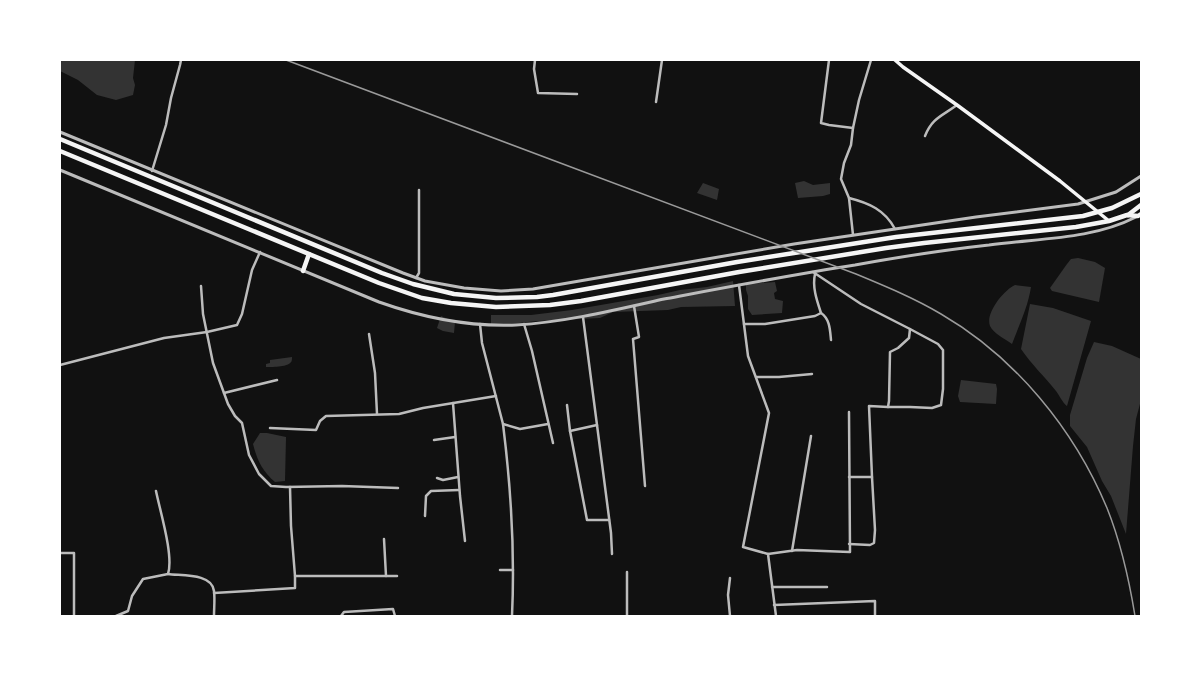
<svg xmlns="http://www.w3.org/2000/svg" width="1201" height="676" viewBox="0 0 1201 676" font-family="Rubik,sans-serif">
<rect width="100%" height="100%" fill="#111"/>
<!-- water -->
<g fill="#333">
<polygon points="60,60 135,60 133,78 135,85 133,95 116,100 97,95 78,80 60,71"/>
<polygon points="804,181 813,185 830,183 830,194 823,196 798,198 795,183"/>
<polygon points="703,183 719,189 717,200 697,193"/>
<polygon points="1078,258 1095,262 1105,268 1099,302 1052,291 1050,288 1067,264 1071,259"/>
<polygon points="733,281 735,306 681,307 668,310 613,312 600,318 537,321 491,326 491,315 531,315 572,310 658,295 680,290 707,287"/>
<polygon points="775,282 777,291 774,293 775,299 783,301 782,313 752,315 748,309 748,296 746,290 746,284"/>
<path d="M1015,285l16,2c-3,20 -12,38 -19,57 -7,-5 -19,-11 -22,-18 -5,-13 14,-36 25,-41z"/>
<path d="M1030,304l23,4 38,13 -24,85c-5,-4 -7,-10 -11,-15 -12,-15 -24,-26 -35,-42z"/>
<polygon points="441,316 455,322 454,333 443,331 437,328"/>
<polygon points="1094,342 1112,346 1141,359 1141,400 1136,419 1133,446 1126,534 1111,496 1102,481 1087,447 1070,426 1070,415 1087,358"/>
<path d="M292,357c0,2 0,5 -2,6 -3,4 -19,4 -24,4v-3l4,-1v-3z"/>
<polygon points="961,380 996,384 997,389 996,404 960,402 958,396"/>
<path d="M260,433h7l19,4 -1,44 -10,1c-13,-11 -18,-22 -22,-38z"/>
</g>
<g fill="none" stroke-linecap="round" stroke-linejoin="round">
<!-- minor -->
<g stroke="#bcbcbc" stroke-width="2.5">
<polyline points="535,60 534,69 538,93 577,94"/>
<polyline points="829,60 821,123 829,125 853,128 859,100 871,60"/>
<polyline points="656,102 662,60"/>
<polyline points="853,128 851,145 844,163 841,179 849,198 853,235"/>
<path d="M925,136c7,-18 17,-20 32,-31"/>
<polyline points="152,171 166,125 171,98 180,65 181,60"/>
<path d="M849,198c20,5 36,12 46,31"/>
<polyline points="813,272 861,304 910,329 909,338 898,348 890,352 889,401 888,407 869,406 872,477 849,477"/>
<path d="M815,274c-3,13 2,27 6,39 9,6 9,17 10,27"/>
<polyline points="416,278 419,273 419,190"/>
<polyline points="739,285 748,356 769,413 743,547 768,554 776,616"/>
<polyline points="201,286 203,314 213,363 228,404 235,416 242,423 249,455 259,474 271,486 286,487 342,486 398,488"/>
<polyline points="634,306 639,337 633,339 645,486"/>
<polyline points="583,317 611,533 612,554"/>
<polyline points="480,324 482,343 503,424 520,429 548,424"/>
<polyline points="524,324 532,351 553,443"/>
<polyline points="744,324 765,324 815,316 821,313"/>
<polyline points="369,334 375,373 377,414"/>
<polyline points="60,365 164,338 207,332 237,325 242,314 252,270 260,252"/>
<polyline points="756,377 779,377 812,374"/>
<polyline points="224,393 277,380"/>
<polyline points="453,403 460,496 465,541"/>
<polyline points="567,405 570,431"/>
<polyline points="888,407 910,407 932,408 941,405 943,389 943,350 938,344 910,329"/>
<path d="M503,424c8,64 12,128 9,192"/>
<polyline points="597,425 570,431 587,520 609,520"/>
<polyline points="270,428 316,430 320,421 326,416 399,414 423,408 496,396"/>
<polyline points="434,440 455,437"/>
<polyline points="437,478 443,480 458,477"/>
<polyline points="290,487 291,526 295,576 397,576"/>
<polyline points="425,516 426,496 431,491 459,490"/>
<polyline points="384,539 386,576"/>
<polyline points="849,544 870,545 874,543 875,530 872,477"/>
<polyline points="792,551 811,436"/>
<polyline points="60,553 74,553 74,616"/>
<polyline points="768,554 797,550 850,552 849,412"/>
<polyline points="500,570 513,570"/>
<polyline points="627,572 627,616"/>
<path d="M168,574c13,2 44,-1 46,17 1,8 0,17 0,25"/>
<polyline points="730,578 728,595 730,616"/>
<polyline points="772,587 827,587"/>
<polyline points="214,593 295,588 295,576"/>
<polyline points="774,605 875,601 875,616"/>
<path d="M116,616l12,-5 4,-15 11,-17 25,-5c6,-18 -8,-63 -12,-83"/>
<polyline points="341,616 344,612 393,609 395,616"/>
</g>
<!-- tertiary -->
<g stroke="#bcbcbc" stroke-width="3">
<polyline points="60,132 403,273 425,281 464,288 501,291 533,289 794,244 976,217 1078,204 1116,192 1141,176"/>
<path d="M60,170l319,132c45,16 90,25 137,23 50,-3 99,-15 148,-26 64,-12 127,-24 191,-34 44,-8 89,-15 134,-20 49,-7 102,-5 147,-28"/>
</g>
<!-- secondary -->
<polyline stroke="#f5f5f5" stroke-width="3.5" points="895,60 903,67 957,105 1060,181 1109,221"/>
<!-- trunk -->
<g stroke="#f5f5f5" stroke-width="4.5">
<polyline points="60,139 382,273 413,284 454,294 496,298 537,297 553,295 737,262 896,237 1083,216 1112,208 1141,194"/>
<polyline points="60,151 379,283 422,298 451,303 496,307 550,305 581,301 739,272 886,248 924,243 1076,227 1109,221 1127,215 1138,216 1141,214"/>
<polyline points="1128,215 1141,205"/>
<polyline points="303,271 309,254"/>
</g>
<!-- rail -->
<path stroke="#9a9a9a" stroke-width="1.5" d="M286,60l570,214c29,12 58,24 85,40 74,43 133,115 166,194 14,35 22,71 28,108"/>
</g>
<!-- border -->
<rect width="1201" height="676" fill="none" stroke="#ffffff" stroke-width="122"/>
</svg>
